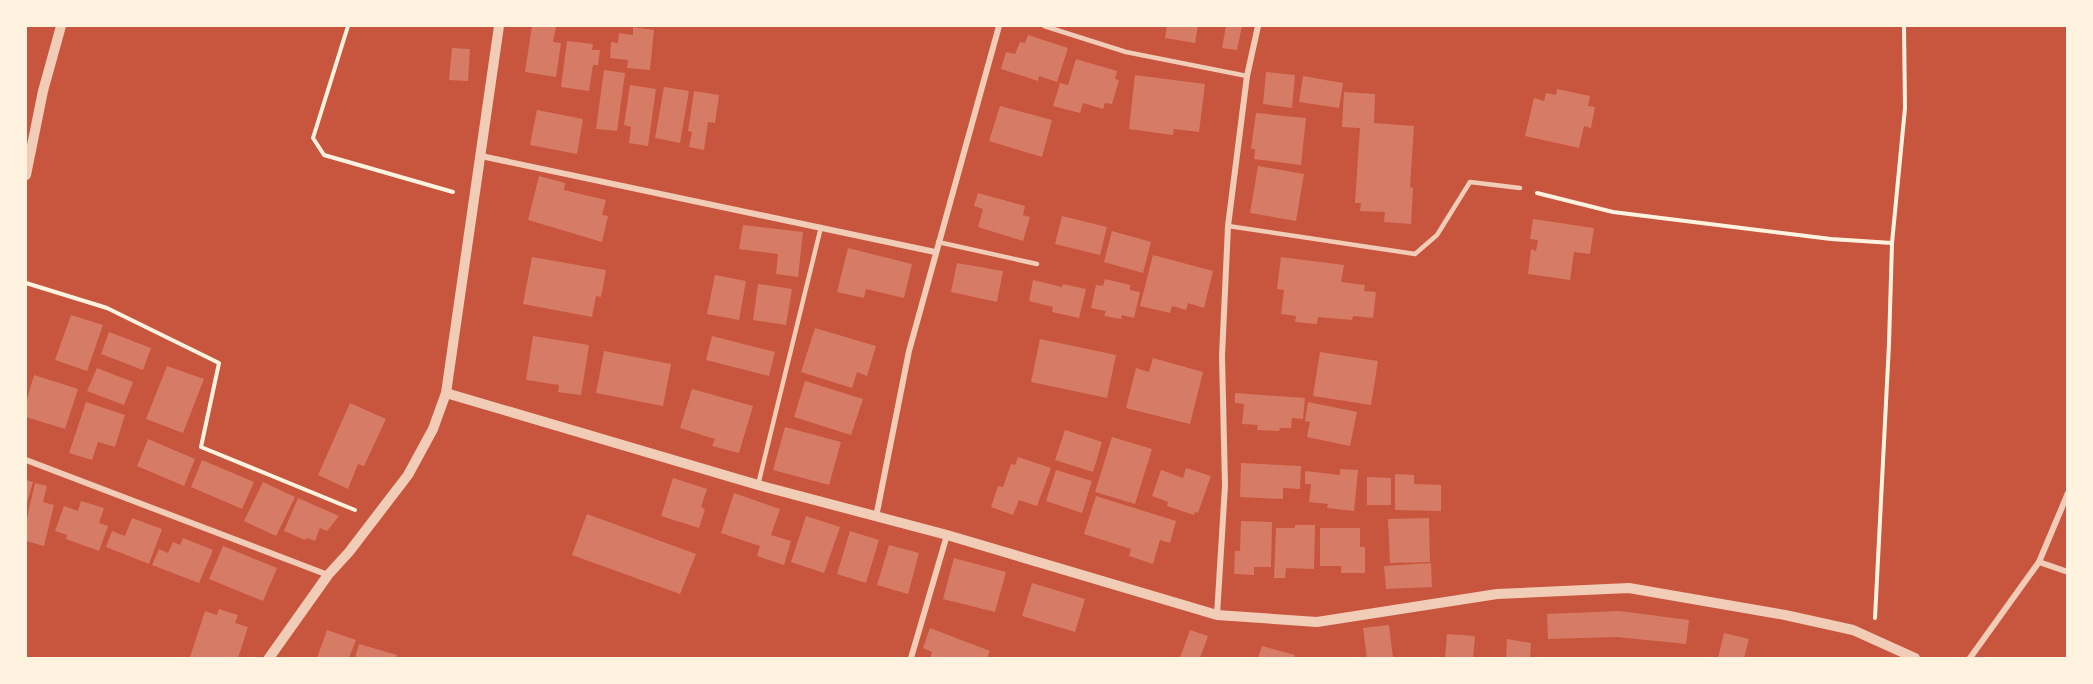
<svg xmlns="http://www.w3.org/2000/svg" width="2093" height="684" viewBox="0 0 2093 684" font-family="'Nunito Sans',sans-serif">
<rect width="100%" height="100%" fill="#c8553d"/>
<!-- building -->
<g fill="#d67c66">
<polygon points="532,26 556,27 553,42 561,43 556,77 525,72"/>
<polygon points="1167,26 1198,26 1195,43 1165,38"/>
<polygon points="1226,26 1242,26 1237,50 1222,48"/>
<polygon points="633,27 654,30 650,70 627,68 628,60 610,58 611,42 618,43 619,33 633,35"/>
<polygon points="1028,35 1068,48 1057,82 1039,76 1038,81 1001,69 1006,52 1015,54 1020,42 1025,43"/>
<polygon points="567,41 593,44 592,50 600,50 598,65 593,65 589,91 561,87"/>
<polygon points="452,48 470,49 468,81 449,80"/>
<polygon points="1076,59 1117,71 1115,79 1119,80 1112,104 1105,103 1103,109 1083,103 1080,113 1053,106 1060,83 1068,85"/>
<polygon points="604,70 625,73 617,131 596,129"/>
<polygon points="1266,72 1295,75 1292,108 1263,104"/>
<polygon points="1135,75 1205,84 1199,132 1174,129 1173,135 1129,129"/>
<polygon points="1303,76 1343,83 1339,108 1299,102"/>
<polygon points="630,85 656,89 648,146 629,143 631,127 624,125"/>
<polygon points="664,87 689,91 680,143 655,138"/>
<polygon points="1557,89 1590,96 1588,106 1595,107 1591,128 1584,126 1579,148 1525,136 1534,98 1544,101 1546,93 1556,95"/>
<polygon points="694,91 719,95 715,123 708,122 704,150 689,147 692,132 688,131"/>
<polygon points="1344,92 1375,94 1374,123 1414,126 1410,187 1413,188 1411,224 1384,222 1385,212 1360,211 1361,203 1355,203 1360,128 1342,127"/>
<polygon points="1000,106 1052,120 1042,157 989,141"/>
<polygon points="537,110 583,119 577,154 530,145"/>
<polygon points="1256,113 1306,118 1301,165 1254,159 1255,149 1251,149"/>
<polygon points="1258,166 1304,174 1296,221 1250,213"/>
<polygon points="539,176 565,183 564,190 606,200 602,215 608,216 602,242 528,220"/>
<polygon points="978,193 1025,206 1023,215 1030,217 1023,241 978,227 983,209 974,206"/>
<polygon points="1062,216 1107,227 1100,255 1055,244"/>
<polygon points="1533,219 1594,228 1590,254 1574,252 1570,280 1528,274 1531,249 1536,251 1538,240 1530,239"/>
<polygon points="743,225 803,232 798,277 776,274 778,254 739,249"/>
<polygon points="1112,231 1151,242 1143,273 1104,262"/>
<polygon points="848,248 912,264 904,298 866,289 864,298 837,292"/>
<polygon points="1153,255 1213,271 1204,308 1188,303 1186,310 1172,306 1170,313 1140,306"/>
<polygon points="532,257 606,270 601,297 596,296 592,317 523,304"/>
<polygon points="1281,257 1344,265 1341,282 1365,285 1364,291 1376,292 1373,318 1353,316 1352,320 1318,317 1317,324 1295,322 1296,316 1281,314 1284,290 1277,289"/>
<polygon points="957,263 1003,271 997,302 951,292"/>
<polygon points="715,275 746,281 739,320 707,314"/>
<polygon points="1105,279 1130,285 1130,290 1140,292 1134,318 1122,315 1121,319 1104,316 1106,311 1091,308 1096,285 1103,286"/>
<polygon points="1033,280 1062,287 1063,284 1086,289 1079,318 1052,312 1053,307 1029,301"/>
<polygon points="758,284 792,289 786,325 753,320"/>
<polygon points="71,315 103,325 87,371 55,360"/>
<polygon points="815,328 876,346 867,376 857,372 852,388 801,372"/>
<polygon points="109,332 151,348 143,370 101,354"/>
<polygon points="533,336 589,345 581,395 558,392 559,385 526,380"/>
<polygon points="712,336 775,352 769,376 706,360"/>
<polygon points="1040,339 1116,355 1107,398 1031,382"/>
<polygon points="604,351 671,364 663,406 596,393"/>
<polygon points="1320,352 1378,361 1371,405 1313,396"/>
<polygon points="1153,358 1203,372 1190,424 1126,408 1136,368 1149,372"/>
<polygon points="167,366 204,379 183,433 146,419"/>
<polygon points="97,368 133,382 124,405 87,391"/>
<polygon points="34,375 78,389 65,429 26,417 26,403"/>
<polygon points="805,381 863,399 851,435 794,417"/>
<polygon points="692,389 753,406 739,453 712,446 715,439 680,428"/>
<polygon points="1235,393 1305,398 1303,419 1292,418 1291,428 1280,428 1279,431 1257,430 1258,425 1242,424 1244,404 1235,403"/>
<polygon points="86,402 125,415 115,447 98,442 92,460 69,453"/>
<polygon points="1308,402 1357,412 1350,446 1307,437 1310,422 1305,421"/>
<polygon points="350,403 386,419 364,466 358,464 348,489 318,475"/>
<polygon points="785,427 841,442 829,485 773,470"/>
<polygon points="1065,430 1102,442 1093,472 1055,460"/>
<polygon points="1112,437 1152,449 1135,504 1095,492"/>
<polygon points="148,439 195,459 184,486 137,466"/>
<polygon points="1018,457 1051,468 1037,506 1019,500 1013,515 991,507 998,486 1003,487 1011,464 1015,465"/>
<polygon points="202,460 254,482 242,509 191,487"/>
<polygon points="1241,463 1301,466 1300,489 1283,488 1283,499 1240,497"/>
<polygon points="1186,468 1211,476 1198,513 1195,512 1194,515 1167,506 1168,502 1152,496 1161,470 1183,478"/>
<polygon points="1340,469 1358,470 1354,511 1327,508 1328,504 1309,502 1311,484 1305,484 1305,471 1340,475"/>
<polygon points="1056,470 1092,481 1082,513 1046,501"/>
<polygon points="1395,474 1414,475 1414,484 1441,485 1441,511 1395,510"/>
<polygon points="1367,477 1391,478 1391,505 1367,505"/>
<polygon points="673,478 707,489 701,507 705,509 699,528 661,516"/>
<polygon points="26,480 33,482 26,506"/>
<polygon points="263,482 295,497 276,536 244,521"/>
<polygon points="35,483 47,486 43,502 54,505 44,546 26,541 26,522"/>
<polygon points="734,493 780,509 771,535 791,541 784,565 757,556 760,546 721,533"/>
<polygon points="1096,496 1176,521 1170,543 1160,540 1153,564 1129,556 1131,549 1084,534"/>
<polygon points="298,498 339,516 327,531 320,528 315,541 307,538 305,540 284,531"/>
<polygon points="81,501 104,508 99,523 108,526 99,551 66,539 67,535 55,531 64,506 78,511"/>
<polygon points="587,514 696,554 680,594 572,555"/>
<polygon points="806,516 840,527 824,573 791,562"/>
<polygon points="132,518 162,529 149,564 106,547 112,531 125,536"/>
<polygon points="1429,518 1430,562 1390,563 1388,519"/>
<polygon points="1241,521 1272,522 1271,567 1254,567 1254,575 1234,574 1235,551 1240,551"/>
<polygon points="1295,525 1315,525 1314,569 1286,568 1285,578 1274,578 1276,528 1295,528"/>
<polygon points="1320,528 1360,528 1360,547 1365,547 1365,573 1341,573 1341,566 1320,566"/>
<polygon points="850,531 879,540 866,583 837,574"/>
<polygon points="183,538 213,550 199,583 152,565 159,549 168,553 173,542 180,545"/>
<polygon points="889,545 919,553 908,594 877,585"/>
<polygon points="223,546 277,568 263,601 209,579"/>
<polygon points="954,558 1006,572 995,612 943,599"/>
<polygon points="1431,563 1432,587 1386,589 1384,566"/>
<polygon points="1032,583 1085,599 1075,632 1022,616"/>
<polygon points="219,609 238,615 235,623 248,627 238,658 190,657 205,611 217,615"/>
<polygon points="1619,611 1689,620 1686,644 1617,637 1548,639 1547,614"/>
<polygon points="1389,625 1393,658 1367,658 1363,628"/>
<polygon points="930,628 990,651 987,658 930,658 932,652 923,648"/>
<polygon points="327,630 356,640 349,658 317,658"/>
<polygon points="1190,630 1208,636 1200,658 1180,658"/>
<polygon points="1724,633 1749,639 1744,658 1718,658"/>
<polygon points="1447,634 1475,636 1473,658 1445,658"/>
<polygon points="1507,639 1531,643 1530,658 1506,658"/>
<polygon points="359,644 397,655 396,658 355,658"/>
<polygon points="1262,646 1295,655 1294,658 1258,658"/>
</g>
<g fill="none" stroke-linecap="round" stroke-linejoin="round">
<!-- path -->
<g stroke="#fff3e0" stroke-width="4">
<polyline points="348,26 313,138 324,155 453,192"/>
<polyline points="1537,193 1613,212 1831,239 1892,243"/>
<polyline points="26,283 107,308 219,363 201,447 355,510"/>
<polyline points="1875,618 1889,344 1892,243 1905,108 1904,26"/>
</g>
<!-- service -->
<g stroke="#f1ccb7" stroke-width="4.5">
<polyline points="1044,26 1126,52 1247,76"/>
<polyline points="1228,226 1415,254 1437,235 1470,182 1520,188"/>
<polyline points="938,242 1037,264"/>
<polyline points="758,485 821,227"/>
</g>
<!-- minor -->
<g stroke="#f1ccb7" stroke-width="6">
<polyline points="481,156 935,252"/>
<polyline points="26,460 328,575"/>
<polyline points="876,517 909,351 999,26"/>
<polyline points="2039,562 2068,572"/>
<polyline points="1217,615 1225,486 1222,356 1228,226 1247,76 1258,26"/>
<polyline points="911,658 947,535"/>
<polyline points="1970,658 2039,562 2068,493"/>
</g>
<!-- tertiary -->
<g stroke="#f1ccb7" stroke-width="10">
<polyline points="26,175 43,91 61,26"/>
<polyline points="446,393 758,485 947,535 1217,615 1317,622 1497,594 1629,588 1785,615 1853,630 1915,658"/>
<polyline points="269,658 328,575 349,552 408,475 433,429 446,393 499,26"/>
</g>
</g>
<!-- border -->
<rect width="2093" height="684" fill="none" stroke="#fff3e0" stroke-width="54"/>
</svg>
